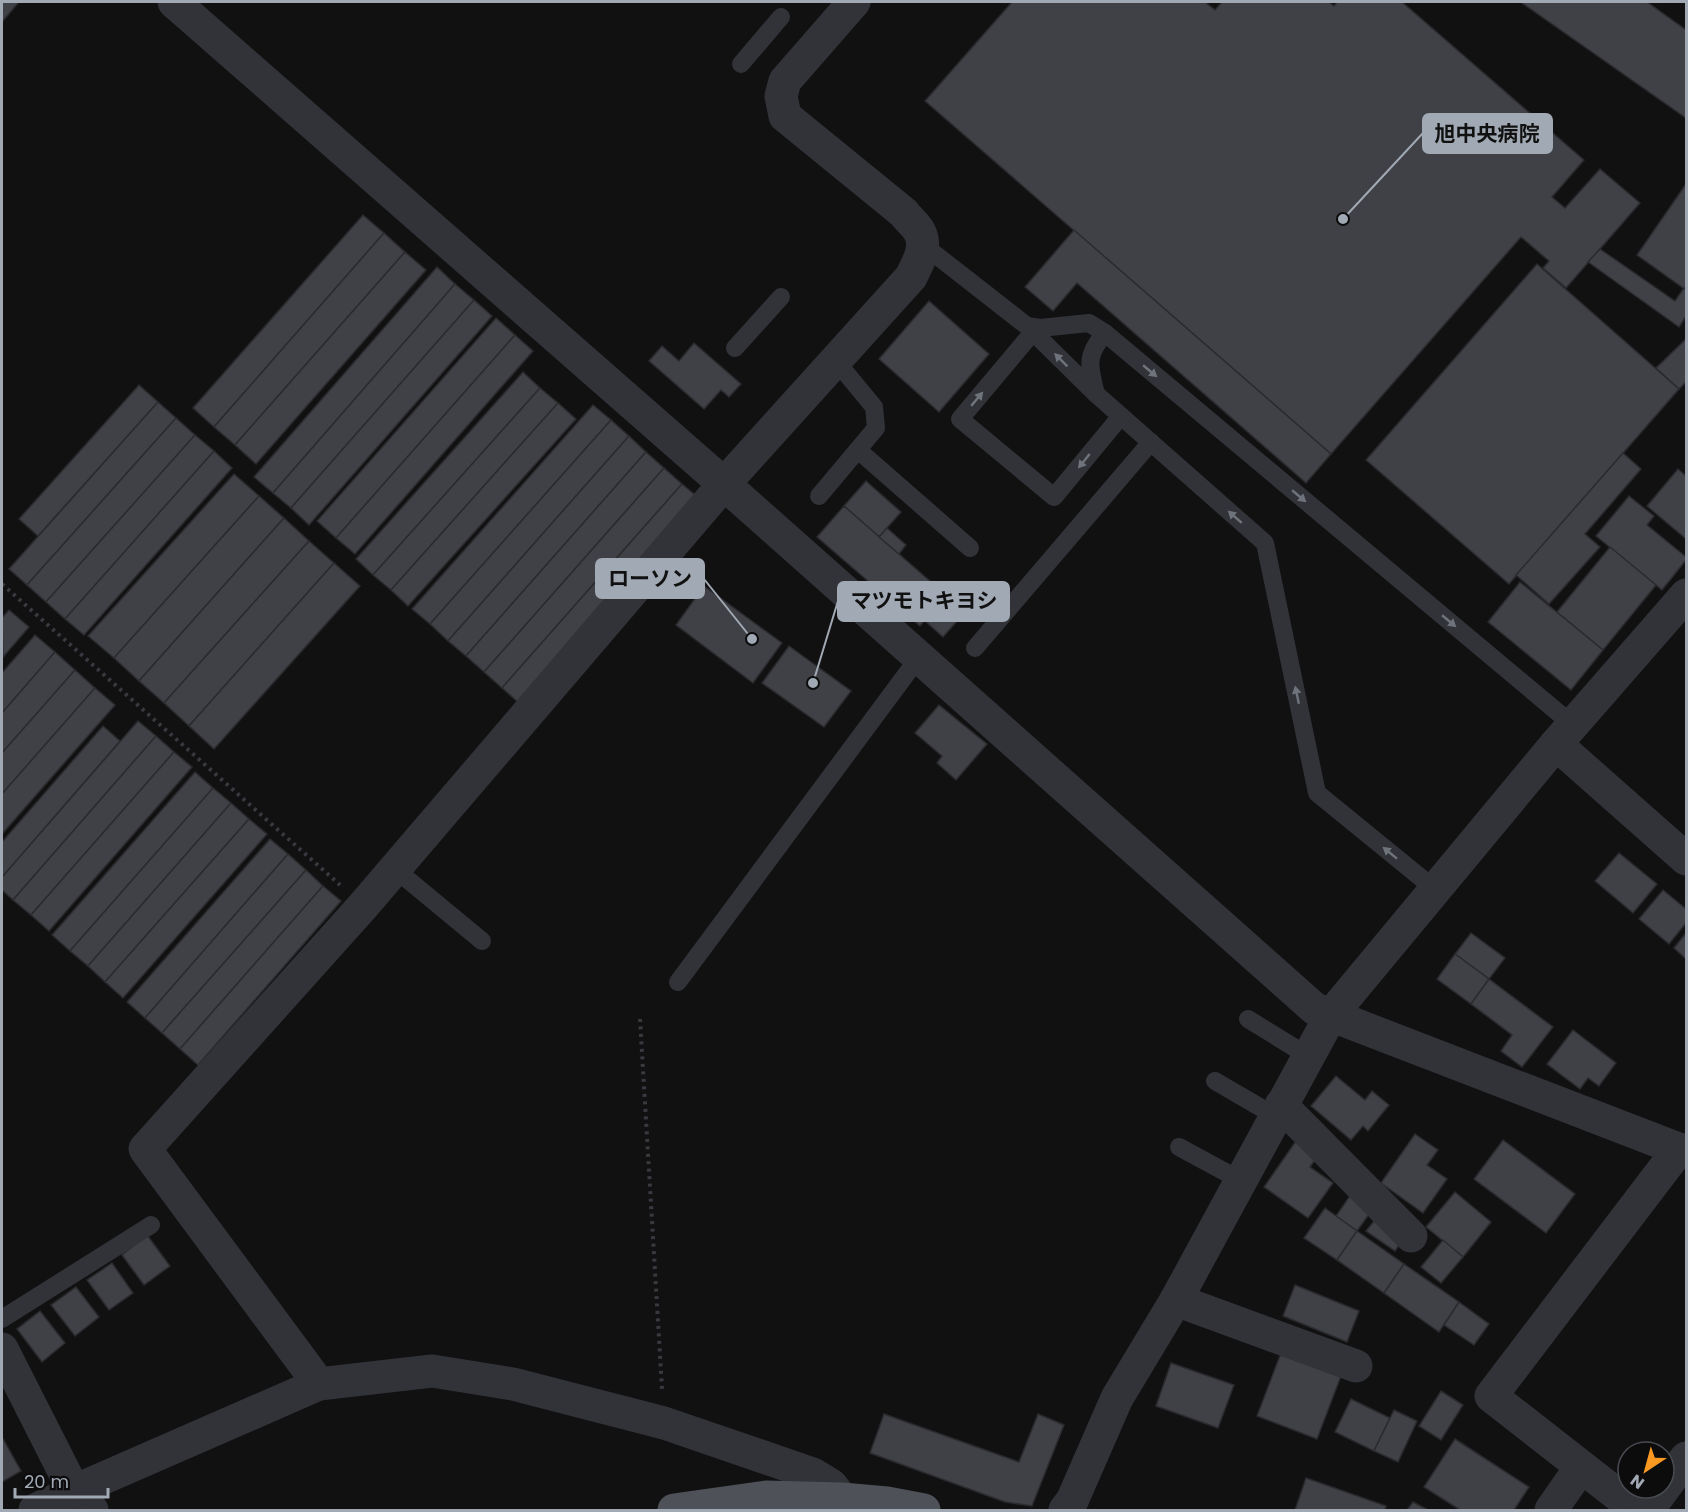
<svg xmlns="http://www.w3.org/2000/svg" width="1688" height="1512" viewBox="0 0 1688 1512" font-family="Poppins,'Noto Sans JP',sans-serif">
<rect width="100%" height="100%" fill="#111112"/>
<!-- building -->
<g fill="#404146" stroke="#2b2b2f" stroke-width="1.5">
<polygon points="2,2 19,2 2,22"/>
<polygon points="1012,2 1205,2 1215,10 1222,2 1329,2 1334,6 1337,2 1402,2 1584,160 1552,197 1565,208 1600,169 1640,203 1566,288 1543,268 1549,261 1521,237 1331,454 925,101"/>
<polygon points="1523,2 1647,2 1686,30 1686,118 1522,3"/>
<polygon points="1686,184 1686,290 1637,255"/>
<polygon points="363,215 384,233 214,427 193,408"/>
<polygon points="1074,230 1331,454 1306,483 1077,283 1053,311 1025,287"/>
<polygon points="384,233 405,252 235,445 214,427"/>
<polygon points="1600,249 1675,301 1684,288 1686,290 1686,316 1679,327 1588,262"/>
<polygon points="405,252 426,270 256,464 235,445"/>
<polygon points="1537,264 1679,389 1509,584 1366,460"/>
<polygon points="437,267 455,284 273,493 254,477"/>
<polygon points="455,284 474,300 291,508 273,493"/>
<polygon points="474,300 492,316 309,525 291,508"/>
<polygon points="929,301 989,354 939,412 879,359"/>
<polygon points="496,318 515,335 336,538 317,521"/>
<polygon points="515,335 533,351 355,554 336,538"/>
<polygon points="1686,339 1686,382 1679,389 1656,368"/>
<polygon points="694,343 741,384 729,397 721,390 704,409 649,361 662,346 679,361"/>
<polygon points="523,372 540,388 373,575 356,559"/>
<polygon points="139,385 158,402 38,536 19,519"/>
<polygon points="540,388 558,403 391,590 373,575"/>
<polygon points="158,402 176,418 27,585 9,569"/>
<polygon points="558,403 576,419 408,606 391,590"/>
<polygon points="593,405 611,420 430,624 412,609"/>
<polygon points="176,418 195,435 46,602 27,585"/>
<polygon points="611,420 629,436 448,641 430,624"/>
<polygon points="195,435 214,451 65,619 46,602"/>
<polygon points="629,436 646,452 466,656 448,641"/>
<polygon points="214,451 232,468 84,635 65,619"/>
<polygon points="646,452 664,468 484,672 466,656"/>
<polygon points="1623,453 1641,469 1585,534 1600,547 1549,604 1516,575"/>
<polygon points="664,468 682,484 502,688 484,672"/>
<polygon points="1678,469 1686,476 1686,539 1647,506"/>
<polygon points="234,474 259,496 114,658 88,636"/>
<polygon points="866,481 901,512 879,537 844,506"/>
<polygon points="682,484 700,499 520,704 502,688"/>
<polygon points="259,496 284,518 139,681 114,658"/>
<polygon points="1629,496 1654,516 1647,525 1686,557 1686,560 1662,590 1596,536"/>
<polygon points="844,506 946,595 920,626 817,537"/>
<polygon points="284,518 309,541 164,703 139,681"/>
<polygon points="887,528 906,545 899,554 879,537"/>
<polygon points="309,541 334,563 189,726 164,703"/>
<polygon points="1610,547 1656,585 1603,650 1557,612"/>
<polygon points="334,563 360,586 214,749 189,726"/>
<polygon points="1520,582 1603,650 1571,690 1488,622"/>
<polygon points="704,586 782,643 753,683 676,625"/>
<polygon points="946,595 965,612 943,637 924,620"/>
<polygon points="9,610 29,627 3,657 2,618"/>
<polygon points="35,635 55,652 2,713 2,673"/>
<polygon points="789,646 851,691 824,727 762,683"/>
<polygon points="55,652 75,670 2,753 2,713"/>
<polygon points="75,670 95,688 2,794 2,753"/>
<polygon points="95,688 115,705 2,834 2,794"/>
<polygon points="939,705 987,744 956,780 937,763 942,756 915,733"/>
<polygon points="138,721 156,736 13,900 2,890 2,877"/>
<polygon points="103,726 120,741 2,877 2,842"/>
<polygon points="156,736 174,752 31,915 13,900"/>
<polygon points="174,752 192,767 49,931 31,915"/>
<polygon points="195,772 213,788 70,951 52,935"/>
<polygon points="213,788 231,803 88,966 70,951"/>
<polygon points="231,803 249,819 105,982 88,966"/>
<polygon points="249,819 267,834 123,998 105,982"/>
<polygon points="270,839 288,854 145,1018 127,1002"/>
<polygon points="1619,853 1657,884 1633,913 1595,881"/>
<polygon points="288,854 306,870 162,1033 145,1018"/>
<polygon points="306,870 323,886 180,1049 162,1033"/>
<polygon points="323,886 341,901 198,1065 180,1049"/>
<polygon points="1663,890 1686,909 1686,923 1669,944 1639,919"/>
<polygon points="1471,933 1505,958 1489,979 1455,954"/>
<polygon points="1686,933 1686,959 1674,948"/>
<polygon points="1455,954 1489,979 1471,1004 1437,979"/>
<polygon points="1489,979 1553,1027 1522,1067 1501,1051 1512,1035 1471,1004"/>
<polygon points="1573,1030 1616,1063 1599,1086 1588,1078 1580,1089 1547,1064"/>
<polygon points="1336,1076 1365,1100 1372,1091 1389,1105 1368,1131 1363,1126 1351,1140 1311,1106"/>
<polygon points="1415,1134 1438,1150 1427,1165 1447,1179 1423,1213 1381,1183"/>
<polygon points="1503,1140 1575,1194 1546,1233 1474,1179"/>
<polygon points="1296,1141 1318,1156 1310,1167 1333,1183 1308,1218 1264,1187"/>
<polygon points="1354,1190 1375,1206 1357,1231 1336,1216"/>
<polygon points="1455,1192 1491,1222 1463,1257 1426,1227"/>
<polygon points="1325,1208 1357,1231 1337,1260 1304,1238"/>
<polygon points="1374,1221 1402,1241 1395,1251 1366,1231"/>
<polygon points="1357,1231 1404,1264 1384,1293 1337,1260"/>
<polygon points="147,1235 170,1266 144,1285 122,1255"/>
<polygon points="1443,1240 1463,1257 1441,1283 1421,1267"/>
<polygon points="112,1263 133,1293 109,1310 87,1280"/>
<polygon points="1404,1264 1459,1302 1439,1332 1384,1293"/>
<polygon points="1295,1285 1359,1311 1347,1342 1283,1316"/>
<polygon points="76,1287 99,1317 75,1336 51,1305"/>
<polygon points="1459,1302 1489,1324 1474,1345 1444,1325"/>
<polygon points="40,1311 65,1343 42,1362 17,1329"/>
<polygon points="1281,1353 1341,1376 1317,1439 1257,1416"/>
<polygon points="1171,1363 1234,1385 1218,1428 1156,1406"/>
<polygon points="1441,1391 1463,1405 1441,1440 1419,1426"/>
<polygon points="1351,1399 1390,1418 1374,1451 1335,1432"/>
<polygon points="1394,1410 1417,1421 1398,1462 1374,1451"/>
<polygon points="884,1414 1019,1462 1038,1414 1064,1425 1032,1506 1005,1502 870,1453"/>
<polygon points="2,1437 21,1471 2,1482"/>
<polygon points="1455,1439 1529,1487 1514,1510 1460,1510 1424,1487"/>
<polygon points="1306,1478 1386,1506 1385,1510 1295,1510"/>
<polygon points="1413,1502 1428,1510 1407,1510"/>
</g>
<g fill="none" stroke-linecap="round" stroke-linejoin="round">
<!-- path -->
<g stroke="#383a3f" stroke-width="4" stroke-dasharray="3 4.5" stroke-linecap="butt">
<polyline points="2,584 340,885"/>
<polyline points="640,1019 662,1389"/>
</g>
<!-- service -->
<g stroke="#323338" stroke-width="18">
<polyline points="741,64 781,17"/>
<polyline points="922,244 1027,326 1096,394 1265,543 1317,793 1436,890"/>
<polyline points="1027,326 1040,328 1089,323 1105,333 1573,725"/>
<polyline points="1033,332 960,419 1054,497 1121,416"/>
<polyline points="735,348 781,297"/>
<path d="M1096,394c-7,-28 -11,-38 9,-61"/>
<polyline points="858,450 970,548"/>
<polyline points="819,496 876,428 874,407 836,361"/>
<polyline points="975,648 1151,442"/>
<polyline points="395,869 482,941"/>
<polyline points="678,982 919,657"/>
<polyline points="1248,1019 1308,1056"/>
<polyline points="1215,1081 1275,1116"/>
<polyline points="1179,1147 1240,1180"/>
<polyline points="2,1319 151,1225"/>
</g>
<!-- minor -->
<g stroke="#323338" stroke-width="33">
<polyline points="1556,744 1686,859"/>
<polyline points="1281,1105 1411,1236"/>
<polyline points="1176,1300 1356,1366"/>
<polyline points="2,1349 74,1491 92,1510"/>
<polyline points="319,1384 432,1371 513,1384 664,1423 813,1474 831,1485 842,1499"/>
<polyline points="35,1510 74,1491 319,1384 145,1149 363,906 724,484 1315,1009 1686,1152"/>
<polyline points="1065,1510 1072,1501 1117,1398 1176,1300 1331,1015 1556,744 1686,595"/>
<polyline points="1551,1510 1581,1467"/>
<polyline points="1637,1510 1491,1396 1679,1149"/>
<polyline points="1648,1510 1686,1458"/>
</g>
<!-- tertiary -->
<path stroke="#323338" stroke-width="33" d="M174,2l550,482 187,-207c7,-14 17,-31 8,-46 -3,-6 -11,-12 -15,-18l-119,-97 -4,-20 4,-15 69,-79"/>
<!-- primary -->
<polyline stroke="#4e5157" stroke-width="33" points="674,1510 766,1497 842,1499 887,1503 924,1510"/>
</g>
<!-- one-way arrows -->
<defs><path id="oneway-solid" d="M-6-.8H1V-3.2L6.5 0L1 3.2V.8H-6Z" transform="scale(1.5)"/></defs>
<g fill="#6f747c">
<use href="#oneway-solid" transform="translate(1061 360) rotate(-135)"/>
<use href="#oneway-solid" transform="translate(1150 371) rotate(40)"/>
<use href="#oneway-solid" transform="translate(977 399) rotate(-50)"/>
<use href="#oneway-solid" transform="translate(1084 461) rotate(129)"/>
<use href="#oneway-solid" transform="translate(1299 496) rotate(40)"/>
<use href="#oneway-solid" transform="translate(1235 517) rotate(-139)"/>
<use href="#oneway-solid" transform="translate(1449 621) rotate(40)"/>
<use href="#oneway-solid" transform="translate(1297 695) rotate(-102)"/>
<use href="#oneway-solid" transform="translate(1390 853) rotate(-141)"/>
</g>
<!-- callouts -->
<path fill="none" stroke="#a1a9b4" stroke-width="2" d="M1343 219L1423 133M752 639L704 579M813 683L838 601"/>
<g fill="#a1a9b4" stroke="#0c0c0d" stroke-width="2">
<circle cx="1343" cy="219" r="6"/>
<circle cx="752" cy="639" r="6"/>
<circle cx="813" cy="683" r="6"/>
</g>
<g fill="#a1a9b4" stroke="#a1a9b4" stroke-width="2">
<rect x="1423" y="114" width="129" height="39" rx="6"/>
<rect x="596" y="559" width="108" height="39" rx="6"/>
<rect x="838" y="582" width="171" height="39" rx="6"/>
</g>
<g font-size="21" text-anchor="middle" font-weight="bold" fill="#111">
<text x="1487" y="141">旭中央病院</text>
<text x="650" y="586">ローソン</text>
<text x="924" y="608">マツモトキヨシ</text>
</g>
<!-- border -->
<rect width="1688" height="1512" fill="none" stroke="#a1a9b4" stroke-width="6"/>
<!-- north arrow -->
<g transform="translate(1646 1470) rotate(216)"><circle r="28" fill="#0c0c0d" stroke="#484b50" stroke-width="1.5"/>
<path d="M0-4.5L10 22L0 15L-10 22Z" fill="#fa9921"/>
<text y="-9" font-size="16" font-weight="bold" text-anchor="middle" fill="#a1a9b4">N</text>
</g>
<!-- scale -->
<path d="M15 1488v9h93v-9" fill="none" stroke="#a1a9b4" stroke-width="3"/>
<text x="24" y="1488" font-size="18" fill="#a1a9b4" stroke="#0c0c0d" stroke-width="4.5" paint-order="stroke">20 m</text>
</svg>
